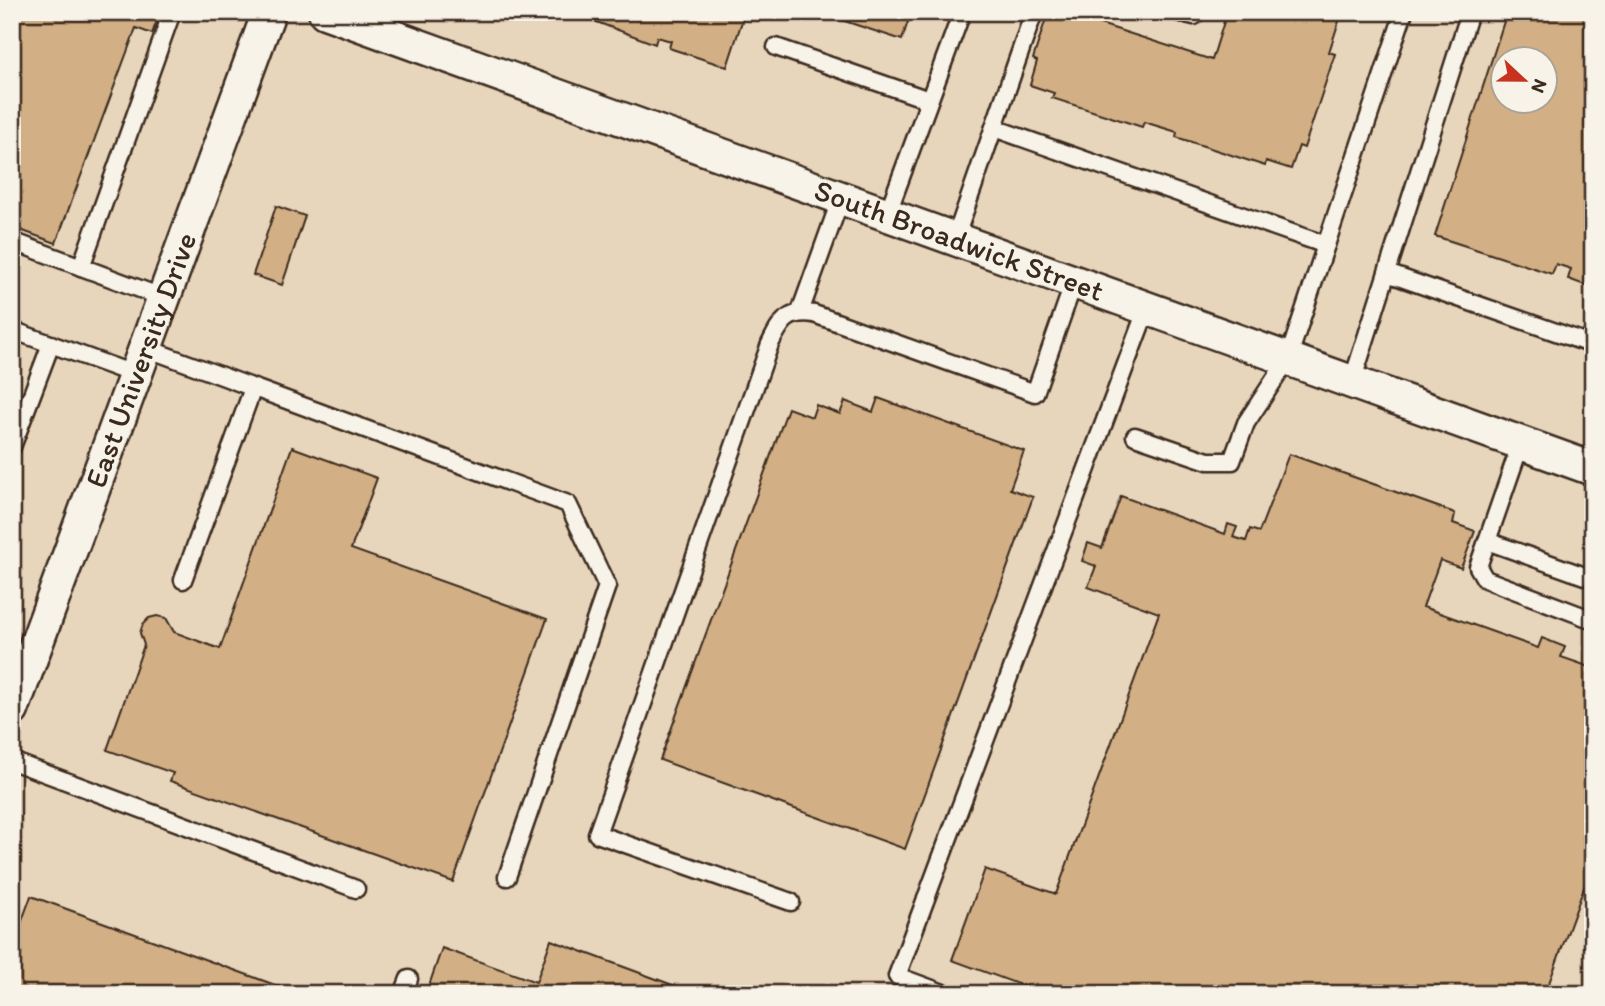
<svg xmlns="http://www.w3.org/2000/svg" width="1605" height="1006" viewBox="0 0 1605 1006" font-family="Itim,sans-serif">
<rect width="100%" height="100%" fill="#f0e5d4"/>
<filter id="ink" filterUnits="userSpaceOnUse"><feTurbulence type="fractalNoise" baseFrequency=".0143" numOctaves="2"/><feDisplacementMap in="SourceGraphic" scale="14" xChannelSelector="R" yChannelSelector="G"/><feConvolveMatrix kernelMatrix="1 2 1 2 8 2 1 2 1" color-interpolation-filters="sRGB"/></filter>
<g filter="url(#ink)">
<!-- built -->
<path fill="#e7d5bc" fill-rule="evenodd" d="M12,12h1581v982h-1581zM1504,60h42v42h-42z"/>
<!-- building -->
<g fill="#d2af85" stroke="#3b2a1e" stroke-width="2" fill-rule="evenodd">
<polygon points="12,12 160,12 152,34 136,28 56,243 12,227"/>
<polygon points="570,12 745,12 727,67 669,48 671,41 657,37 655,44"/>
<polygon points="817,12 911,12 902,40"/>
<polygon points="1048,12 1063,12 1212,60 1227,12 1347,12 1345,20 1340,18 1329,52 1335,54 1304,148 1299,146 1291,169 1266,161 1265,166 1176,137 1177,132 1144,122 1142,127 1052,98 1054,93 1030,85 1037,61 1033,59"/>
<path d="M1507,12h86v276l-25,-9 3,-10 -15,-5 -4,10 -117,-38zM1504,60h42v42h-42z"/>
<polygon points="276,206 305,216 282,285 253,275"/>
<polygon points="878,398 1024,451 1010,489 1033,497 905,849 660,760 788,408 812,417 816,405 840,414 845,401 873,412"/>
<polygon points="292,447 377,478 351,549 547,619 453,882 170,781 173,773 107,750 144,645 140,633 143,624 149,618 157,616 166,618 174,632 220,649"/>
<polygon points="1289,454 1452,512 1455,514 1453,523 1475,531 1461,568 1440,560 1423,607 1538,648 1542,638 1565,647 1561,657 1593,668 1593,863 1545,994 1045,994 952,960 985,869 1056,894 1159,613 1088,587 1096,566 1082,561 1088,543 1102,548 1121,496 1225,534 1228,524 1237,527 1233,537 1246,541 1250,529 1259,532"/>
<polygon points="31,896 300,994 12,994 12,948"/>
<polygon points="551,940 697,994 426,994 442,948 536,982"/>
</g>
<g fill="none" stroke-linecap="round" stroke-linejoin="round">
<!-- service casing -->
<g stroke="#3b2a1e" stroke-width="21">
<g id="service">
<polyline points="1177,12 1194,16 1196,12"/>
<polyline points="776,47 929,100"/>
<polyline points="994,128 1326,245 1404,12"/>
<polyline points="887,215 962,12"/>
<polyline points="955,239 1034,12"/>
<polyline points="12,241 164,298"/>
<polyline points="81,267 172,12"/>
<polyline points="1387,273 1593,345"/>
<polyline points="800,312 841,198"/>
<polyline points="12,330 136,375"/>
<polyline points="146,348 568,504 607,586 507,877"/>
<polyline points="1352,382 1470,12"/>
<polyline points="1135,436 1208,461 1232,461 1246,423 1288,359 1326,245"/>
<polyline points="1521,443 1478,567 1485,579 1593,620"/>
<polyline points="12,447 51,344"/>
<polyline points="1487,541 1593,579"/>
<polyline points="183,580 253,388"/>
<polyline points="12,761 356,889"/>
<path d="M791,902l-194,-68 173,-490c11,-22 17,-34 44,-30l221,79 39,-111"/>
<polyline points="403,994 409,979"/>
<polyline points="946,994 897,976 1147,308"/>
</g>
</g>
<!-- minor casing -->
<g stroke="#3b2a1e" stroke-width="37">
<g id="minor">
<path id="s1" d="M325,12l1268,457"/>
<path id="s2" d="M12,710l257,-698"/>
</g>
</g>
<!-- service -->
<use href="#service" stroke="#f7f3e8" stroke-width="16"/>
<!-- minor -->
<use href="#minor" stroke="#f7f3e8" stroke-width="32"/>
</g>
</g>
<g text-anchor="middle" stroke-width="7" stroke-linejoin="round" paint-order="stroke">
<!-- street labels -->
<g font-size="30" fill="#3b2a1e" stroke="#f7f3e8">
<text dy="10" stroke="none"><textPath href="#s1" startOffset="674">South Broadwick Street</textPath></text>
<text dy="10" stroke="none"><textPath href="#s2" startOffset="373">East University Drive</textPath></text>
</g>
</g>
<!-- margin -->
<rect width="1605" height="1006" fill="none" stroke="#f7f3e8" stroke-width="42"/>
<rect x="21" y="21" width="1563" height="964" fill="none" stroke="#3b2a1e" stroke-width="2.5" filter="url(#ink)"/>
<!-- north arrow -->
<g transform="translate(1524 80) rotate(112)"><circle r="33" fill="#f7f3e8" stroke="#aca397" stroke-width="2"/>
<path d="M0-5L12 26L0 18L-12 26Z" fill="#c8321e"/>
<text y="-10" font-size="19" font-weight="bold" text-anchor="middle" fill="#3b2a1e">N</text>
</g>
</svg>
